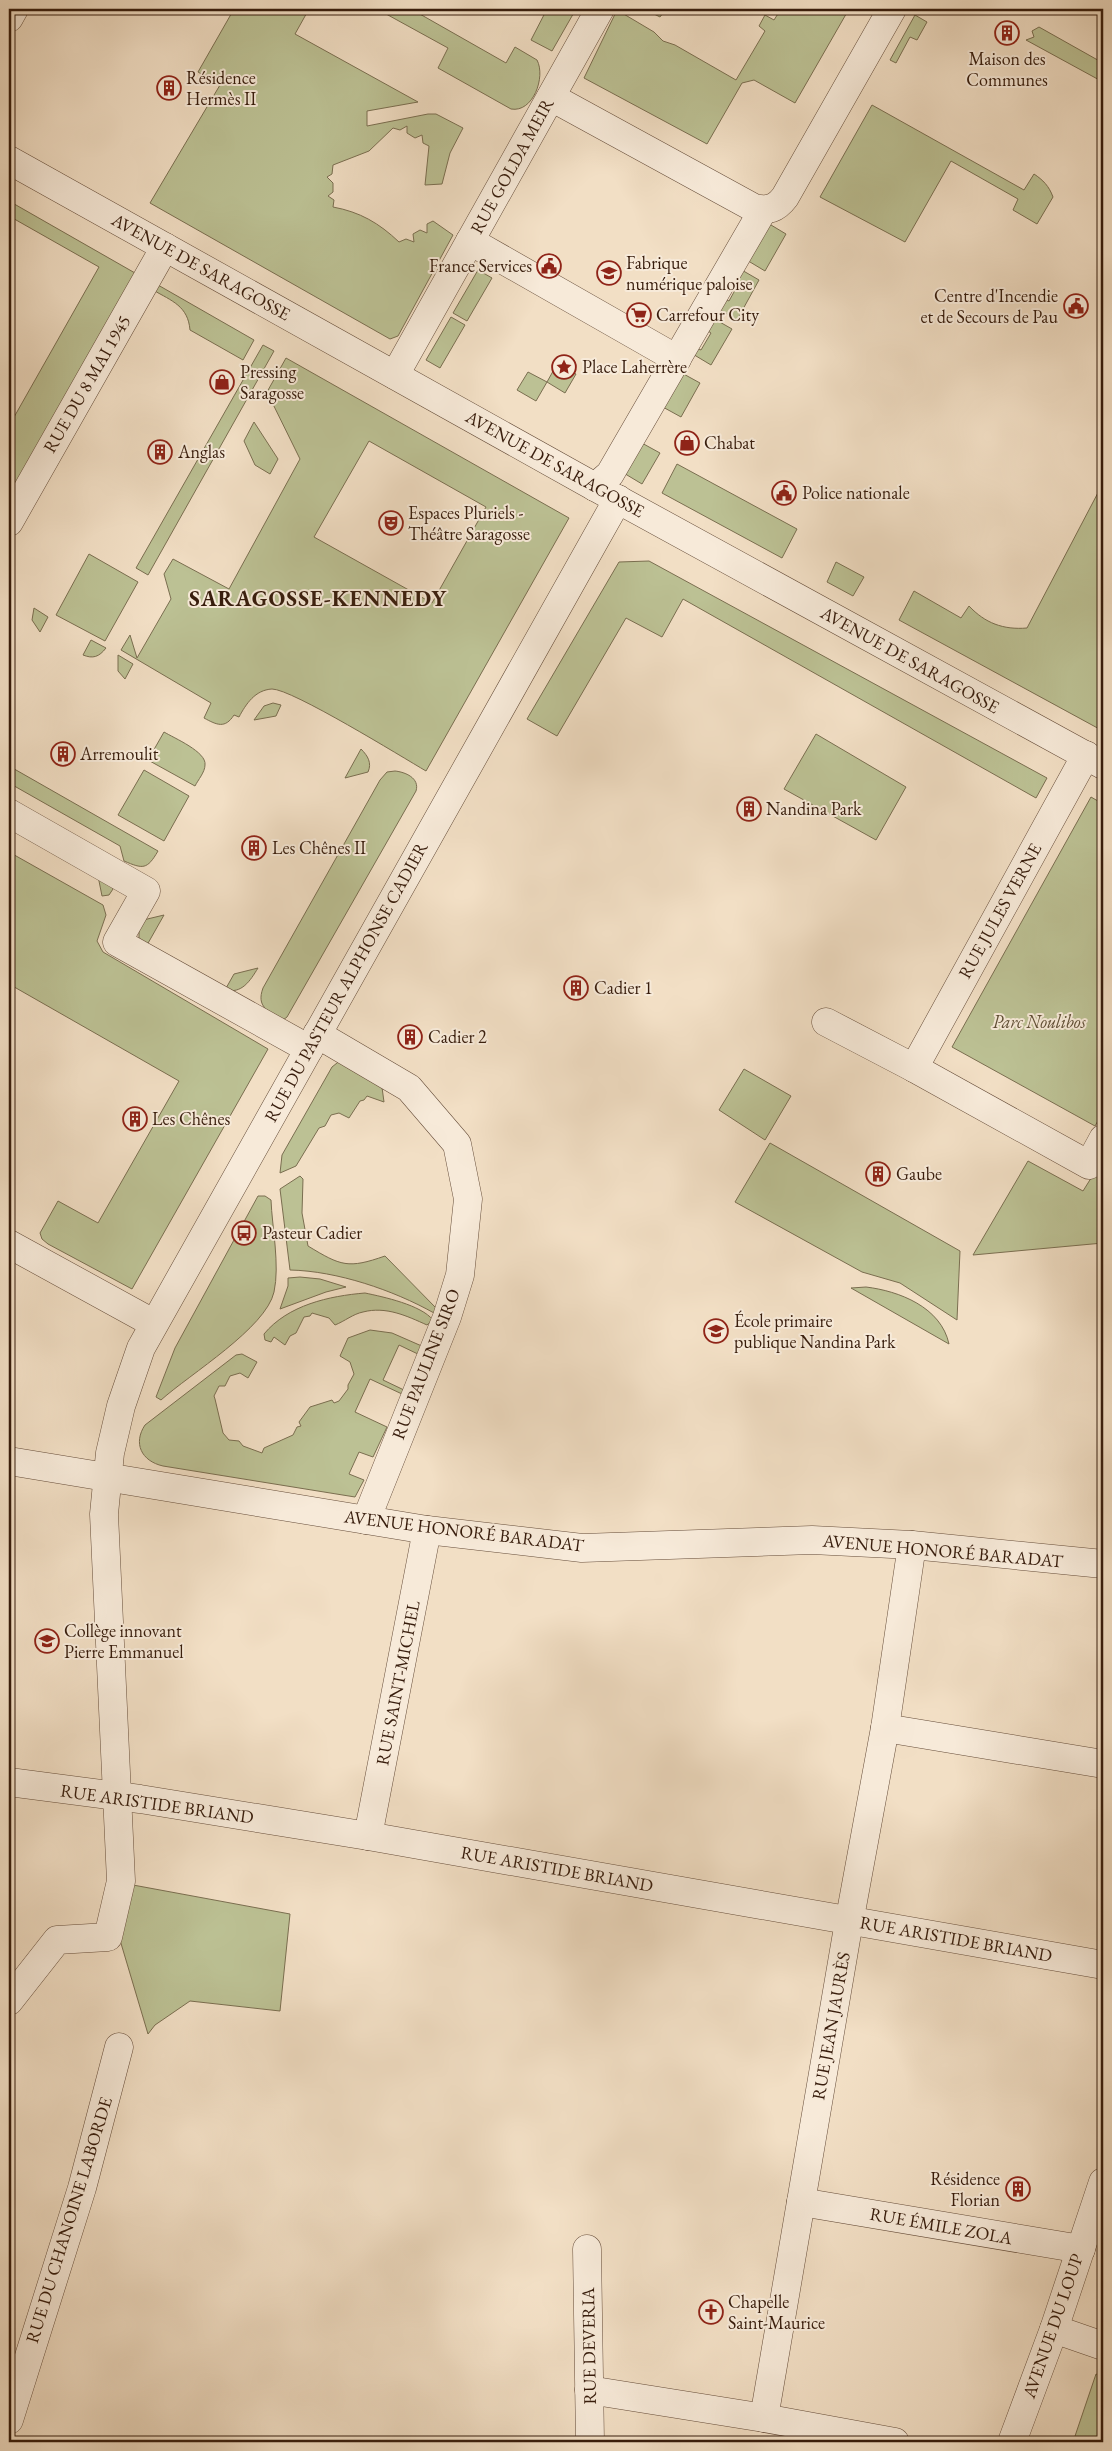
<svg xmlns="http://www.w3.org/2000/svg" width="1112" height="2451" viewBox="0 0 1112 2451" font-family="'EB Garamond',serif">
<rect width="100%" height="100%" fill="#f2dfc5"/>
<filter id="stains"><feTurbulence type="fractalNoise" baseFrequency=".004" numOctaves="4"/><feColorMatrix values="0 0 0 0 .2 0 0 0 0 .09 0 0 0 0 .02 0 0 0 .5 -.17"/></filter>
<radialGradient id="worn" r=".72"><stop offset=".6" stop-color="#630" stop-opacity="0"/><stop offset="1" stop-color="#630" stop-opacity=".3"/></radialGradient>
<!-- green -->
<g fill="#bcc194" stroke="#7a6e50" fill-rule="evenodd">
<path d="M234,9h75l-14,25 123,68 -51,9v15l61,-12h8l27,14 -13,25 -8,31 -17,1 4,-39 -6,-3 -1,-8 -7,3 -8,-5v-7l-7,4 -7,-2 -24,23 -36,14 -1,9 -5,3 6,6v9l-5,4 6,4 -1,7c27,5 46,16 66,35l7,-3 8,3 -1,-8 7,-4 7,3v-9l6,-3 20,14 -55,101 -8,3 -240,-136 70,-118 -22,-13z"/>
<path d="M377,9h34l95,54 9,-16 22,13c9,17 -4,53 -26,49l-73,-41 10,-20z"/>
<polygon points="547,9 576,9 552,51 531,40"/>
<polygon points="644,9 666,9 660,17"/>
<polygon points="781,9 849,9 795,103 754,80 742,83 707,144 584,78 617,10 654,32 663,41 675,45 736,80 765,31 759,26 765,15 774,20"/>
<polygon points="915,15 927,22 917,40 910,37 896,63 890,60"/>
<polygon points="1039,27 1103,63 1103,82 1026,40 1034,37 1032,31"/>
<path d="M872,105l152,85 10,-16c9,6 15,12 19,23l-16,27 -24,-14 5,-11 -67,-38 -46,81 -85,-45z"/>
<polygon points="9,201 135,273 9,499 9,426 99,267 9,216"/>
<polygon points="766,222 786,234 765,271 745,259"/>
<polygon points="740,269 759,280 737,320 717,308 723,298 729,301 739,283 733,279"/>
<polygon points="478,270 492,278 467,321 453,313"/>
<path d="M158,285l96,55 -11,20 -53,-30c-2,-24 -18,-29 -37,-40z"/>
<polygon points="451,317 465,325 440,368 426,360"/>
<polygon points="711,317 732,329 711,365 691,353 694,347 701,350 711,333 705,329"/>
<polygon points="263,345 274,351 148,575 136,568"/>
<path d="M286,358l283,160 -143,253c-24,-14 -134,-82 -154,-82 -17,1 -26,15 -33,28l-5,-2c-9,14 -17,10 -30,3l7,-15 -90,-53 9,-15 7,23 34,-59 -7,-25 9,-15 56,30 71,-130 -33,-67zM369,441l117,66 -54,96 -118,-66z"/>
<polygon points="557,364 576,374 565,393 547,382 536,401 517,390 528,372 547,382"/>
<polygon points="680,372 700,383 681,417 661,406"/>
<polygon points="254,422 278,459 270,474 255,465 244,441"/>
<polygon points="640,442 660,453 642,484 622,472"/>
<polygon points="677,464 797,529 782,558 662,493"/>
<path d="M1101,487l2,2v242l-204,-111 15,-29 47,27 8,-12c16,17 34,24 58,22z"/>
<polygon points="89,554 138,582 105,641 56,615"/>
<polygon points="649,561 1047,778 1036,798 683,599 662,637 626,618 557,736 527,719 619,562"/>
<polygon points="836,562 864,577 853,596 827,582"/>
<polygon points="34,608 48,617 40,632 32,620"/>
<path d="M91,640l15,8c-7,9 -13,11 -23,7z"/>
<polygon points="118,655 133,664 125,679 118,671"/>
<polygon points="273,703 281,705 276,716 254,720 264,706"/>
<path d="M164,732c10,6 43,20 41,33 0,7 -7,15 -10,21l-47,-26z"/>
<polygon points="816,734 906,787 876,840 784,789"/>
<path d="M361,749c7,7 11,14 7,23l-23,6z"/>
<path d="M9,766l149,85c-11,19 -15,18 -34,10l-4,-15 -111,-63z"/>
<polygon points="144,770 189,796 164,841 118,815"/>
<path d="M395,771c10,1 25,7 21,20l-129,226 -4,3c-15,-9 -27,-13 -20,-32l117,-208 7,-8z"/>
<polygon points="1091,797 1103,804 1103,1112 1095,1126 952,1047"/>
<polygon points="9,852 103,905 106,915 97,941 103,952 268,1049 132,1289 48,1244 42,1239 40,1233 58,1201 98,1223 179,1081 9,984"/>
<polygon points="98,876 109,882 113,889 109,895 102,896"/>
<polygon points="164,915 147,945 139,938 139,921"/>
<path d="M258,968c-8,13 -16,26 -33,22l9,-16z"/>
<polygon points="342,1059 381,1080 384,1102 367,1096 364,1100 360,1101 349,1118 339,1113 331,1115 325,1126 319,1128 296,1166 280,1173 282,1155 332,1067"/>
<polygon points="744,1069 791,1096 765,1140 719,1110"/>
<polygon points="770,1143 960,1251 957,1320 900,1283 862,1272 735,1202"/>
<polygon points="1103,1159 1103,1243 973,1255 1028,1161 1083,1191"/>
<path d="M300,1176l3,3 -1,34 6,33c33,20 40,23 77,10l51,52 -2,5c-41,-23 -97,-42 -144,-43l-10,-81z"/>
<path d="M258,1196h7l6,4c1,27 9,65 3,92 -8,36 -84,82 -113,108l-5,-3 19,-49z"/>
<polygon points="300,1277 320,1279 346,1287 326,1292 280,1309 288,1286 288,1278"/>
<path d="M866,1287c33,4 75,20 83,57l-98,-56z"/>
<path d="M365,1293c19,4 56,12 68,27l-6,5c-20,-9 -41,-19 -64,-13 -10,2 -18,9 -28,13l-6,-7 -17,-5 -2,3 -6,1 -8,16 -6,3 -5,9 -11,-8 -3,5 -6,-2 -1,-6c24,-29 65,-38 101,-41z"/>
<path d="M370,1330l22,3 32,14 -4,8 -21,-10 -16,35 21,10 -2,4 -32,-15 -15,33 32,15 -14,30 -14,-5 -10,22 15,6 -9,17 -192,-31c-22,-5 -30,-23 -18,-41l91,-70 6,-1 15,8 -9,16 -8,-5 -10,3 -5,10h-6l-5,10 1,3 8,34 6,7 10,1 4,5 19,7 2,-5 29,-13 4,-8 4,-1 -2,-4 11,-15 22,-7 2,3 5,-2 9,-12v-4l6,-11 -4,-12 -10,-6 8,-18z"/>
<polygon points="133,1885 290,1914 280,2011 190,2001 155,2025 148,2034 120,1940"/>
<polygon points="1096,2374 1103,2377 1103,2442 1073,2442"/>
</g>
<g fill="none" stroke-linecap="round" stroke-linejoin="round">
<!-- minor casing -->
<g stroke="#664d3a" stroke-width="29">
<g id="minor">
<polyline points="9,18 14,9"/>
<path d="M551,97l203,111c14,3 22,1 31,-11l107,-188"/>
<polyline points="9,160 595,487 1103,765"/>
<polyline points="470,241 677,359"/>
<polyline points="395,375 600,9"/>
<polyline points="595,487 610,474 763,210"/>
<polyline points="9,522 165,247"/>
<polyline points="1086,755 914,1068 1089,1165 1103,1139"/>
<polyline points="9,813 146,891 117,942 309,1049"/>
<polyline points="826,1022 914,1068"/>
<polyline points="317,1034 409,1088 457,1144 468,1199 460,1275 447,1317 366,1520"/>
<polyline points="9,1244 153,1323"/>
<polyline points="9,1461 427,1530 582,1548 812,1540 912,1545 1103,1564"/>
<polyline points="885,1728 1103,1764"/>
<polyline points="9,1782 140,1799 368,1836 1103,1965"/>
<polyline points="368,1836 427,1530"/>
<polyline points="9,2001 57,1940 108,1937 121,1881 104,1514 110,1453 121,1406 141,1348 618,499"/>
<polyline points="801,2202 1081,2249"/>
<polyline points="587,2249 590,2442"/>
<polyline points="1054,2329 1103,2346"/>
<polyline points="589,2390 764,2418 895,2442"/>
<polyline points="764,2418 846,1939 885,1728 912,1545"/>
<polyline points="9,2420 82,2188 119,2047"/>
<polyline points="1012,2442 1054,2329 1103,2182"/>
</g>
</g>
<!-- minor -->
<use href="#minor" stroke="#f7ead9" stroke-width="28"/>
</g>
<!-- icons -->
<defs>
<g id="building-ring" transform="scale(1.25)"><circle r="9.5" fill="#f7ead9" stroke="#8f2418" stroke-width="1.5"/><path d="M-4-6H4V6H1V3H-1V6H-4ZM-2.5-4.3h1.7v1.8h-1.7ZM.8-4.3h1.7v1.8H.8ZM-2.5-1h1.7V.8h-1.7ZM.8-1h1.7V.8H.8Z" fill="#8f2418"/></g>
<g id="civic-ring" transform="scale(1.25)"><circle r="9.5" fill="#f7ead9" stroke="#8f2418" stroke-width="1.5"/><path d="M-.6-6.5H3V-4.5H.6V-3L4-1V1h2V6H-6V1h2V-1L-.6-3ZM-1.2 2.5V6h2.4V2.5Z" fill="#8f2418"/></g>
<g id="university-ring" transform="scale(1.25)"><circle r="9.5" fill="#f7ead9" stroke="#8f2418" stroke-width="1.5"/><path d="M0-5L7-2L0 1L-7-2ZM-4 1L0 2.5L4 1V4Q0 6-4 4Z" fill="#8f2418"/></g>
<g id="supermarket-ring" transform="scale(1.25)"><circle r="9.5" fill="#f7ead9" stroke="#8f2418" stroke-width="1.5"/><path d="M-6-5.5h2.5l.6 2H6L4.5 2H-2.5L-4.4-4H-6ZM-1.5 3.2a1.3 1.3 0 1 0 .1 0ZM3 3.2a1.3 1.3 0 1 0 .1 0Z" fill="#8f2418"/></g>
<g id="sight-ring" transform="scale(1.25)"><circle r="9.5" fill="#f7ead9" stroke="#8f2418" stroke-width="1.5"/><path d="M0-6L1.8-2.2L6-1.7L2.9 1.2L3.7 5.4L0 3.3L-3.7 5.4L-2.9 1.2L-6-1.7L-1.8-2.2Z" fill="#8f2418"/></g>
<g id="shop-ring" transform="scale(1.25)"><circle r="9.5" fill="#f7ead9" stroke="#8f2418" stroke-width="1.5"/><path d="M-5-2.5h2.3a2.7 3.5 0 0 1 5.4 0H5L5.5 6h-11ZM-1.5-2.5h3a1.5 2.3 0 0 0-3 0Z" fill="#8f2418"/></g>
<g id="theatre-ring" transform="scale(1.25)"><circle r="9.5" fill="#f7ead9" stroke="#8f2418" stroke-width="1.5"/><path d="M-5-5.5Q0-4 5-5.5V0Q5 5 0 6Q-5 5-5 0ZM-3.3-2.5H-1v1.5H-3.3ZM1-2.5H3.3v1.5H1ZM-2.8 1Q0 5.5 2.8 1Z" fill="#8f2418"/></g>
<g id="bus-ring" transform="scale(1.25)"><circle r="9.5" fill="#f7ead9" stroke="#8f2418" stroke-width="1.5"/><path d="M-5-6H5V4H4V6H2V4H-2V6H-4V4H-5ZM-3.5-4V0h7V-4ZM-3.5 1.2v1.5H-2V1.2ZM2 1.2v1.5H3.5V1.2Z" fill="#8f2418"/></g>
<g id="school-ring" transform="scale(1.25)"><circle r="9.5" fill="#f7ead9" stroke="#8f2418" stroke-width="1.5"/><path d="M0-5L7-2L0 1L-7-2ZM-4 1L0 2.5L4 1V4Q0 6-4 4Z" fill="#8f2418"/></g>
<g id="church-ring" transform="scale(1.25)"><circle r="9.5" fill="#f7ead9" stroke="#8f2418" stroke-width="1.5"/><path d="M-1.2-6h2.4v3.5h3.3v2.4h-3.3V6h-2.4V-.1h-3.3v-2.4h3.3Z" fill="#8f2418"/></g>
</defs>
<g fill-rule="evenodd">
<use href="#building-ring" x="1007" y="33"/>
<use href="#building-ring" x="169" y="88"/>
<use href="#civic-ring" x="549" y="266"/>
<use href="#university-ring" x="609" y="273"/>
<use href="#civic-ring" x="1076" y="306"/>
<use href="#supermarket-ring" x="639" y="315"/>
<use href="#sight-ring" x="564" y="367"/>
<use href="#shop-ring" x="222" y="382"/>
<use href="#shop-ring" x="687" y="443"/>
<use href="#building-ring" x="160" y="452"/>
<use href="#civic-ring" x="784" y="493"/>
<use href="#theatre-ring" x="391" y="523"/>
<use href="#building-ring" x="63" y="754"/>
<use href="#building-ring" x="749" y="809"/>
<use href="#building-ring" x="254" y="848"/>
<use href="#building-ring" x="576" y="988"/>
<use href="#building-ring" x="410" y="1037"/>
<use href="#building-ring" x="135" y="1119"/>
<use href="#building-ring" x="878" y="1174"/>
<use href="#bus-ring" x="244" y="1233"/>
<use href="#school-ring" x="716" y="1331"/>
<use href="#school-ring" x="47" y="1641"/>
<use href="#building-ring" x="1018" y="2189"/>
<use href="#church-ring" x="711" y="2312"/>
</g>
<g text-anchor="middle" stroke-width="4" stroke-linejoin="round" paint-order="stroke">
<!-- poi labels -->
<g font-size="18" fill="#371c0c" stroke="#f7ead9" text-anchor="start">
<text x="1007" y="65" text-anchor="middle">Maison des<tspan x="1007" dy="21">Communes</tspan></text>
<text x="186" y="84">Résidence<tspan x="186" dy="21">Hermès II</tspan></text>
<text x="626" y="269">Fabrique<tspan x="626" dy="21">numérique paloise</tspan></text>
<text x="532" y="272" text-anchor="end">France Services</text>
<text x="1058" y="302" text-anchor="end">Centre d'Incendie<tspan x="1058" dy="21">et de Secours de Pau</tspan></text>
<text x="656" y="321">Carrefour City</text>
<text x="582" y="373">Place Laherrère</text>
<text x="240" y="378">Pressing<tspan x="240" dy="21">Saragosse</tspan></text>
<text x="704" y="449">Chabat</text>
<text x="178" y="458">Anglas</text>
<text x="802" y="499">Police nationale</text>
<text x="408" y="519">Espaces Pluriels -<tspan x="408" dy="21">Théâtre Saragosse</tspan></text>
<text x="80" y="760">Arremoulit</text>
<text x="766" y="815">Nandina Park</text>
<text x="272" y="854">Les Chênes II</text>
<text x="594" y="994">Cadier 1</text>
<text x="428" y="1043">Cadier 2</text>
<text x="152" y="1125">Les Chênes</text>
<text x="896" y="1180">Gaube</text>
<text x="262" y="1239">Pasteur Cadier</text>
<text x="734" y="1327">École primaire<tspan x="734" dy="21">publique Nandina Park</tspan></text>
<text x="64" y="1637">Collège innovant<tspan x="64" dy="21">Pierre Emmanuel</tspan></text>
<text x="1000" y="2185" text-anchor="end">Résidence<tspan x="1000" dy="21">Florian</tspan></text>
<text x="728" y="2308">Chapelle<tspan x="728" dy="21">Saint-Maurice</tspan></text>
</g>
<!-- street labels -->
<g font-size="18" fill="#371c0c" stroke="#f7ead9">
<text transform="translate(512 166) rotate(-61)" y="6">RUE GOLDA MEIR</text>
<text transform="translate(201 267) rotate(29)" y="6">AVENUE DE SARAGOSSE</text>
<text transform="translate(87 384) rotate(-60)" y="6">RUE DU 8 MAI 1945</text>
<text transform="translate(555 464) rotate(29)" y="6">AVENUE DE SARAGOSSE</text>
<text transform="translate(910 660) rotate(29)" y="6">AVENUE DE SARAGOSSE</text>
<text transform="translate(1000 911) rotate(-61)" y="6">RUE JULES VERNE</text>
<text transform="translate(346 982) rotate(-61)" y="6">RUE DU PASTEUR ALPHONSE CADIER</text>
<text transform="translate(426 1364) rotate(-69)" y="6">RUE PAULINE SIRO</text>
<text transform="translate(464 1531) rotate(7)" y="6">AVENUE HONORÉ BARADAT</text>
<text transform="translate(943 1551) rotate(5)" y="6">AVENUE HONORÉ BARADAT</text>
<text transform="translate(398 1683) rotate(-79)" y="6">RUE SAINT-MICHEL</text>
<text transform="translate(157 1804) rotate(8)" y="6">RUE ARISTIDE BRIAND</text>
<text transform="translate(557 1869) rotate(10)" y="6">RUE ARISTIDE BRIAND</text>
<text transform="translate(956 1939) rotate(10)" y="6">RUE ARISTIDE BRIAND</text>
<text transform="translate(831 2026) rotate(-80)" y="6">RUE JEAN JAURÈS</text>
<text transform="translate(69 2220) rotate(-73)" y="6">RUE DU CHANOINE LABORDE</text>
<text transform="translate(941 2226) rotate(10)" y="6">RUE ÉMILE ZOLA</text>
<text transform="translate(1053 2326) rotate(-71)" y="6">AVENUE DU LOUP</text>
<text transform="translate(589 2346) rotate(-91)" y="6">RUE DEVERIA</text>
</g>
<!-- park labels -->
<g font-size="18" font-style="italic" fill="#5f4e35" stroke="#f7ead9">
<text x="1039" y="1028">Parc Noulibos</text>
</g>
<!-- district labels -->
<g font-size="22" font-weight="bold" letter-spacing="1" fill="#371c0c" stroke="#f7ead9">
<text x="318" y="606">SARAGOSSE-KENNEDY</text>
</g>
</g>
<!-- margin -->
<rect width="1112" height="2451" fill="none" stroke="#f2dfc5" stroke-width="30"/>
<rect x="10" y="10" width="1092" height="2431" fill="none" stroke="#371c0c" stroke-width="2.5"/>
<rect x="15" y="15" width="1082" height="2421" fill="none" stroke="#371c0c"/>
<rect width="100%" height="100%" filter="url(#stains)"/>
<rect width="100%" height="100%" fill="url(#worn)"/>
</svg>
